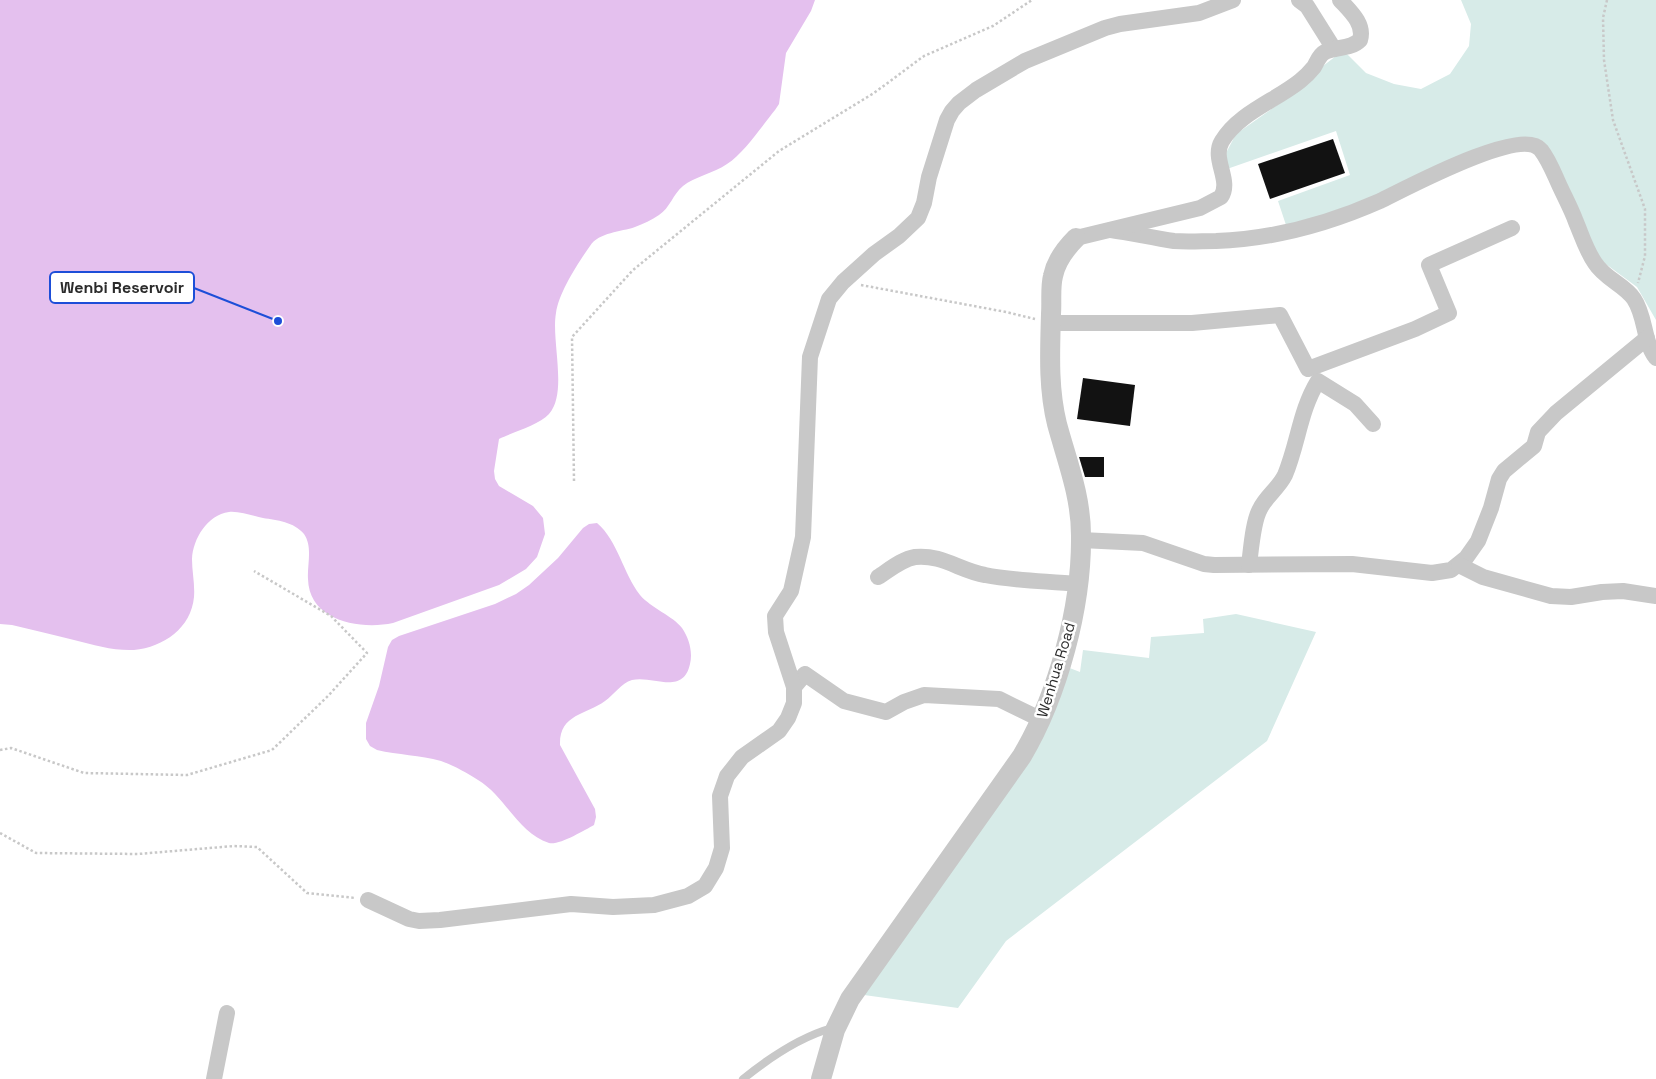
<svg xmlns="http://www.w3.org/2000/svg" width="1656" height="1079" viewBox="0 0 1656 1079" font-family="'Space Grotesk',sans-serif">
<rect width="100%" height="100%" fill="#fff"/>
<!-- green -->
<g fill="#d7ebe8">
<polygon points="1461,0 1656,0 1656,320 1637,287 1599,259 1543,141 1507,142 1341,212 1286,225 1278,201 1350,175 1336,131 1227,169 1226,153 1236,134 1310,82 1323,66 1336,56 1347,54 1366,73 1394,84 1421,89 1450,74 1469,46 1471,24"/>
<polygon points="1236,614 1316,632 1267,741 1006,941 958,1008 864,995 1023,766 1059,701 1067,667 1080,672 1083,650 1149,658 1151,637 1204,633 1203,619"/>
</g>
<!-- water -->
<g fill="#e4c0ee">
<path d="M0,0h815l-4,11 -25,42 -7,51 -4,6c-13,16 -31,43 -48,54 -13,9 -33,13 -44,22 -10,8 -13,22 -24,29 -7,5 -16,9 -24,12 -14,5 -36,5 -45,19 -12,17 -31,46 -34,67 -5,27 12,80 -7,101 -10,11 -36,18 -50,25l-5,32 1,8 4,7 34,20 10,12 2,16 -8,23 -11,12 -27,16 -106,38c-33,7 -84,-2 -85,-44 -1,-14 5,-32 -4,-45 -10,-12 -27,-14 -41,-16 -10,-2 -24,-7 -34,-6 -22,3 -36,27 -37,47 0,13 3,25 2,38 -3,31 -30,50 -60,53 -20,1 -40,-5 -60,-10 -20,-5 -41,-10 -62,-15l-12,-1z"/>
<path d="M597,523c21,18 26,50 43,72 11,13 33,21 42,33 7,10 11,24 8,36 -7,32 -37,11 -58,16 -11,3 -18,15 -27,21 -19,14 -46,13 -45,44l35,64 1,8 -2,8c-9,5 -36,21 -45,18 -31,-10 -44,-47 -71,-63 -11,-7 -25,-15 -37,-19 -21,-6 -43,-6 -64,-11l-7,-4 -4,-7v-16l13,-37 9,-39 4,-7 7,-4 96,-32 21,-10 13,-9 29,-27 25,-30 6,-4z"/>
</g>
<!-- building -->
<g fill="#121212">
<polygon points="1333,139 1345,173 1270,199 1258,164"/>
<polygon points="1083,378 1135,385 1130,426 1077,419"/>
<polygon points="1079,457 1104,457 1104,477 1085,477"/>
</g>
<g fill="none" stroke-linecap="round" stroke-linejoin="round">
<!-- path -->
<g stroke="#c8c8c8" stroke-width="2.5" stroke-dasharray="2.5 2.5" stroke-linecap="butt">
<polyline points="1607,0 1603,18 1604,60 1613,120 1645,209 1645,256 1638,283"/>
<polyline points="861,285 1006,312 1035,319"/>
<polyline points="574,481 572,337 633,270 779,151 874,93 924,56 993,26 1032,0"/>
<polyline points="0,750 11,748 84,773 187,775 272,750 328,696 367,653 331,616 254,571"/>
<polyline points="0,833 36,853 138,854 234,846 257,847 307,893 355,898"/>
</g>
<!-- service -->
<path stroke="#c8c8c8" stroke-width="8" d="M743,1079c26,-21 57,-42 89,-51"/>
<!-- minor -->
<g stroke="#c8c8c8" stroke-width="16">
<polyline points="1299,0 1307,6 1334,49"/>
<path d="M1111,230c21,3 42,8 63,11 14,1 28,0 42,0 58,-2 112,-17 164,-40 25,-12 141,-75 161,-51 7,9 12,21 16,30 6,14 14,28 19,42 6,14 10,28 19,41 10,16 30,22 39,36 12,18 9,42 22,59"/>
<path d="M1076,238l124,-30 21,-11c11,-17 -10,-38 1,-56 17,-28 53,-40 78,-60 5,-4 10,-9 14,-14 3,-5 5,-12 11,-15 11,-6 25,-2 35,-12 5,-16 -10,-29 -20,-40"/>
<polyline points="1051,323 1192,323 1280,315 1308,369 1415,329 1449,313 1429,265 1512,228"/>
<polyline points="1081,540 1143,543 1204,564 1214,565 1352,564 1432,573 1451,570 1466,558 1478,541 1491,508 1499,479 1504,471 1534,446 1538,432 1556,413 1647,338"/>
<path d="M1249,565c2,-15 4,-44 11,-56 6,-13 18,-20 25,-34 13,-31 15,-65 33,-94l37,23 18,20"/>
<polyline points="1459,565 1483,577 1551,596 1571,597 1602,592 1623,591 1656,596"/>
<path d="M878,577c11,-7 24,-18 37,-20 26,-3 46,14 70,18 30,6 62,6 92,9"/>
<polyline points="794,687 805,674 844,701 886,712 904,702 924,695 999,699 1042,720"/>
<polyline points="368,900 409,919 419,921 440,920 571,904 613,907 654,905 688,896 705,886 716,868 722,848 720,796 727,776 742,757 779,731 788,718 794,703 794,687 776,632 775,616 791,591 803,537 810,357 829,299 843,282 874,254 899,236 918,218 924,203 929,177 947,120 952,111 959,103 976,90 1025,61 1105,28 1120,24 1199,13 1233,0"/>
<polyline points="214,1079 227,1013"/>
</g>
<!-- tertiary -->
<path stroke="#c8c8c8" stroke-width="20" d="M821,1079l14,-49 15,-31 172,-243c36,-61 60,-150 59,-221 0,-39 -14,-74 -24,-111 -9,-36 -7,-73 -6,-110 1,-12 -1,-26 2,-38 3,-15 12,-27 23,-38"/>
</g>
<g text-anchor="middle" stroke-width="5" stroke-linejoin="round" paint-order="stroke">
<!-- street labels -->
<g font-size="15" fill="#2b2b2b" stroke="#fff">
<text transform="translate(1056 670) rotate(-73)" y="5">Wenhua Road</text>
</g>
</g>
<!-- callouts -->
<path fill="none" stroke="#1d4ed8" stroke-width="2" d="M278 321L194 288"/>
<circle fill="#1d4ed8" stroke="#fff" stroke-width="2" cx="278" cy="321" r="5"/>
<rect fill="#fff" stroke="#1d4ed8" stroke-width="2" x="50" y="272" width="144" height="31" rx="5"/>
<g font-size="16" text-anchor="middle" font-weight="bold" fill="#2b2b2b">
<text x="122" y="293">Wenbi Reservoir</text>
</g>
</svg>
